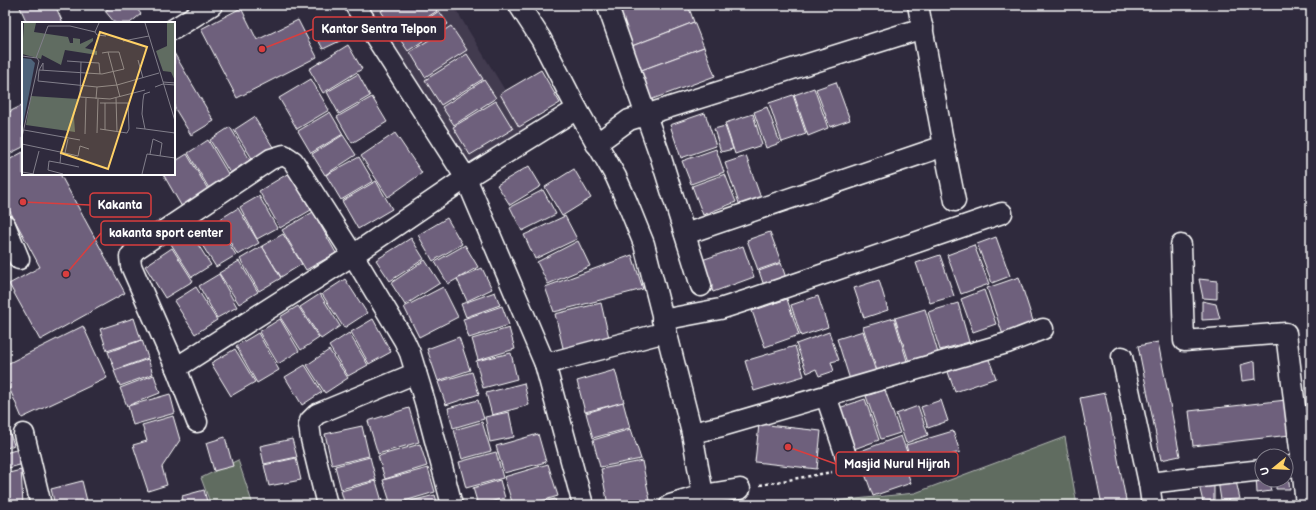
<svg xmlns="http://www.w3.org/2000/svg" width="1316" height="510" viewBox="0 0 1316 510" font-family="'Balsamiq Sans',sans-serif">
<rect width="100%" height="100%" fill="#2f2a3d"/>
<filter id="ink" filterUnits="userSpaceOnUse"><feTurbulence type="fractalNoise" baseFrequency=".025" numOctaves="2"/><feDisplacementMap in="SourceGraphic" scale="8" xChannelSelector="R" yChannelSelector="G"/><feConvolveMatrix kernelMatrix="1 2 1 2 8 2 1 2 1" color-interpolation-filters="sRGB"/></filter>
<g filter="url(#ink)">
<!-- built -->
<polygon fill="#423a50" points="363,5 453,5 537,143 472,175"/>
<!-- green -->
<g fill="#606c61" stroke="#b0b6b0">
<polygon points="1065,437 1077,505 796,505 915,493"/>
<polygon points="238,460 253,505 211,505 201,478"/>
</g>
<!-- building -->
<g fill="#6e607b" stroke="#fff">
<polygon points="19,5 55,5 63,23 27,23"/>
<polygon points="113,5 134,5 141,14 130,23 115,23 105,11"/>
<polygon points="389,5 434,5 437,11 397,36 381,11"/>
<polygon points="643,5 688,5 694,22 632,46 620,12"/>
<polygon points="241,8 257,40 298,20 317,57 237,98 201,29"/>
<polygon points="439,11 448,24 408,51 399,38"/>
<polygon points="694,22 704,47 639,71 632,46"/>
<polygon points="337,25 344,39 323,49 316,36"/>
<polygon points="451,26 467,50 425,77 410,52"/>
<polygon points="348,45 362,69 323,93 309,69"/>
<polygon points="704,47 715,76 650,100 639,71"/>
<polygon points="174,53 214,121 191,135 174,107"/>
<polygon points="467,54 483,79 441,105 425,80"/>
<polygon points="541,70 560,103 519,127 500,94"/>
<polygon points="5,72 11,84 5,87"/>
<polygon points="358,74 370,96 339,114 327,92"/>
<polygon points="311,79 329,110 297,129 279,98"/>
<polygon points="484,80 496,98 454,125 442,107"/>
<polygon points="836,82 850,120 830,127 816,89"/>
<polygon points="814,88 828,128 808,136 794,95"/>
<polygon points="793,95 806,134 782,142 769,103"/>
<polygon points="372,97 387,122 352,143 337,117"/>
<polygon points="496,101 513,129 470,155 453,127"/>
<polygon points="23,105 23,147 5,156 5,114"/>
<polygon points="767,107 780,143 766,148 754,112"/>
<polygon points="330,112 343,134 311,153 298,131"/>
<polygon points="705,113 716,146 681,158 670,125"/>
<polygon points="753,114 762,145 735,154 725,123"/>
<polygon points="254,117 273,147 253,160 234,130"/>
<polygon points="725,126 733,149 721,152 714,129"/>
<polygon points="230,127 250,160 230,173 210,140"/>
<polygon points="395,133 422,173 388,197 361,156"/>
<polygon points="343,135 356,155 325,175 312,154"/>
<polygon points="208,140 230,177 210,190 188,153"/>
<polygon points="716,149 724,172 691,184 682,161"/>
<polygon points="23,152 23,174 60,174 125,293 40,340 9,284 40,267 5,202 5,162"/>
<polygon points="187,154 209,191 182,207 163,174 174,174 174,162"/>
<polygon points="746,156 762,201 741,209 725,163"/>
<polygon points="359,157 373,181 341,200 326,175"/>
<polygon points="529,166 541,186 510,205 497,185"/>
<polygon points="574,169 591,198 562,216 545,187"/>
<polygon points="289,173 311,210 280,228 259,191"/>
<polygon points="725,174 736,202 703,215 692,186"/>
<polygon points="376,181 392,209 358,229 342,201"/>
<polygon points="543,190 556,214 522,231 510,207"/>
<polygon points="259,196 277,228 257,239 240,207"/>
<polygon points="238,208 259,243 238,255 217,221"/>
<polygon points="313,212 336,253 306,270 282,230"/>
<polygon points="565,216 577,239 535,259 524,235"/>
<polygon points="447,218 462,244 433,261 418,235"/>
<polygon points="215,221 236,255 216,267 195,234"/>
<polygon points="190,232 211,265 192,277 171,244"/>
<polygon points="770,232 781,262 758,270 747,240"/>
<polygon points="283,234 302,264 281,277 262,246"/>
<polygon points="996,237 1010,276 992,283 977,244"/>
<polygon points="411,238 424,259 390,281 376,260"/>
<polygon points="578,241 590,266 548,284 537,262"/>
<polygon points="465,245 478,267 448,284 435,262"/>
<polygon points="974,245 989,284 961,294 947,255"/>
<polygon points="262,246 281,278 259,291 240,259"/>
<polygon points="743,246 754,277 713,292 702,260"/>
<polygon points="172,248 193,281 165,298 145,266"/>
<polygon points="632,255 643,289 554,312 545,287"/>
<polygon points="940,255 954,296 930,303 916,263"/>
<polygon points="425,260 440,283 405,305 391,283"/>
<polygon points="239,261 258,292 239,304 219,273"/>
<polygon points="781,263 787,281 765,289 759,271"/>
<polygon points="482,268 492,289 467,301 457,279"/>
<polygon points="219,274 237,307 217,318 199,286"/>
<polygon points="1019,277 1034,324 1003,335 987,288"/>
<polygon points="345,279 367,313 344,328 322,294"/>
<polygon points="1199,279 1217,281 1217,299 1203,298"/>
<polygon points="879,280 888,310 864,318 854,288"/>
<polygon points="196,287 217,320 195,334 174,301"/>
<polygon points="443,287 458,317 419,337 404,307"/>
<polygon points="984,290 996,324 973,332 961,299"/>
<polygon points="495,292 500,305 466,317 461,304"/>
<polygon points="320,294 340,326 321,339 300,307"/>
<polygon points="818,296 828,327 801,336 791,305"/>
<polygon points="787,299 799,335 765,347 752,311"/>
<polygon points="1202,301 1216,304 1220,319 1202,320"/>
<polygon points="601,303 610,342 564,352 555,314"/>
<polygon points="958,303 969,342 940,350 928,312"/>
<polygon points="298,306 319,338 301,350 280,317"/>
<polygon points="502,306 509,325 469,338 463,319"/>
<polygon points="925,309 938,353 909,362 895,318"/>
<polygon points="134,318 141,340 107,351 100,329"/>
<polygon points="894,318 908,364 878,374 863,327"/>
<polygon points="280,319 299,351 278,364 259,332"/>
<polygon points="373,319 391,352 369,364 351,332"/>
<polygon points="83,326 107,378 22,418 5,378 5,365"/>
<polygon points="509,328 515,349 478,360 472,339"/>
<polygon points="863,331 877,375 851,383 837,339"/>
<polygon points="829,332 839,360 831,362 834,371 819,376 816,369 807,373 796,344"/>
<polygon points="258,333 279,370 257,383 236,346"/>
<polygon points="349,333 368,365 348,376 329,346"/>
<polygon points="459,337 470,370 438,381 427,349"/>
<polygon points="142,340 148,358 115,370 108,352"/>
<polygon points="1158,342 1180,456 1161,460 1138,346"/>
<polygon points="795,346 804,376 754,391 745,361"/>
<polygon points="235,349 255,382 231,396 211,363"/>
<polygon points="329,350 348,378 325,393 307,365"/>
<polygon points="511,353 517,379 483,388 476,361"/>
<polygon points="988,357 996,378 955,392 948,372"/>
<polygon points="148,359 153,374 120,386 114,371"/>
<polygon points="1255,361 1256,379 1242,381 1240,365"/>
<polygon points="305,365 322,392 302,405 285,377"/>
<polygon points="615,370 624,402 585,412 577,381"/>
<polygon points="472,372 479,394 446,405 438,382"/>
<polygon points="154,375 160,393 127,406 120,388"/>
<polygon points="524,383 529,405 492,415 486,393"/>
<polygon points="885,390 900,433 881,439 866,396"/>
<polygon points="1105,393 1127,505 1102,505 1080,398"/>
<polygon points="170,394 175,413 133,425 128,406"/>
<polygon points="865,399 879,440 854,449 839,408"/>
<polygon points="478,400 484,419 453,428 448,408"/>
<polygon points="941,400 948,421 928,428 921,407"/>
<polygon points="1286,400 1290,435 1193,446 1189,411"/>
<polygon points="623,402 630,428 593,438 586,413"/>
<polygon points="918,406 928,435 906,443 896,414"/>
<polygon points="409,408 419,442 378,454 368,421"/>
<polygon points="509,412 514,437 490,442 485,417"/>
<polygon points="173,416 180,440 162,467 167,485 148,491 133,445 147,441 142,425"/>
<polygon points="482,422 491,451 462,459 454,430"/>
<polygon points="759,424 821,431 817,469 755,462"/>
<polygon points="362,426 369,456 332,465 325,434"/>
<polygon points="631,429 641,459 600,467 593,440"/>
<polygon points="9,431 14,445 5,449 5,432"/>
<polygon points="953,431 960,452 912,466 906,445"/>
<polygon points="538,434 546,462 504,473 496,446"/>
<polygon points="901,436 909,457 862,473 855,453"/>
<polygon points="225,437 233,466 214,471 206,443"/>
<polygon points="292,439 297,457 264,464 260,446"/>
<polygon points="420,444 427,466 385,479 378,456"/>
<polygon points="23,448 27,463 5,469 5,453"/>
<polygon points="496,452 503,478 466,488 459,462"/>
<polygon points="370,457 376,480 341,489 335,466"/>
<polygon points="296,458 301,480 269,486 264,465"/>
<polygon points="903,460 911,483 873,496 865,474"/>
<polygon points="642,461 651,505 608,505 601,469"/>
<polygon points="548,464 558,496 528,505 513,505 504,477"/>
<polygon points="428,468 435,492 391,505 383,480"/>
<polygon points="21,470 23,505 5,505 5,474"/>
<polygon points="1286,472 1287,472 1290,489 1276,489 1276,480 1286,480"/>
<polygon points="1256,477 1262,480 1269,480 1271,491 1257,493"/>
<polygon points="500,480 505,498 478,505 473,488"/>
<polygon points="82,481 88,505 55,505 51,489"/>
<polygon points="376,481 383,505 345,505 341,491"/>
<polygon points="1198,481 1214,481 1214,500 1203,502"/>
<polygon points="1218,481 1236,481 1240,499 1221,500"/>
<polygon points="204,490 208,505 184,505 182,496"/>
<polygon points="435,495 438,505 395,505"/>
<polygon points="555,499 557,505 533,505"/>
<polygon points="505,500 507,505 489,505"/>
</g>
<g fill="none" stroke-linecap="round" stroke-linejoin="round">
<!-- minor casing -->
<g stroke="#fff" stroke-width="23">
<g id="minor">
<polyline points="355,5 466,178 545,364 583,505"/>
<polyline points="519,5 541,39 577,109 616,177 627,202 644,244 692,433 703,495 670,505"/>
<polyline points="609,5 609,10 661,158 701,286"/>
<polyline points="918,5 944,146 955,201"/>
<polyline points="174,29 212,5"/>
<polyline points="596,144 629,120 923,28"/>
<polyline points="5,225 19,259"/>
<polyline points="685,234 944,146"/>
<polyline points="1181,245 1184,341 1286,333 1302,465"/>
<polyline points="662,320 720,309 754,298 1002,213"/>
<polyline points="1122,357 1149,483 1152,505"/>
<polyline points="545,364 666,332"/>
<polyline points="176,368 131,266 130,257 135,250 271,159 284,155 293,161 353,255 404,340 410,353 425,402 452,505"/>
<polyline points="826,396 847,459"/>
<polyline points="197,422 176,368 353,255 466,178 577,109"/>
<polyline points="692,433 722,426 1007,343 1043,329"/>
<polyline points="24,434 41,505"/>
<polyline points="1286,467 1302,465 1306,505"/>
<polyline points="1149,483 1262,470"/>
<polyline points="703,495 740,489"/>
<polyline points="327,505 311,439 309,425 310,421 317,414 416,373"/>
</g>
</g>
<!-- path -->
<polyline stroke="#fff" stroke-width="2.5" stroke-dasharray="3 3" stroke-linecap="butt" points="760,485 832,472"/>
<!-- minor -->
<use href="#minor" stroke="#2f2a3d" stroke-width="20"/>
</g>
</g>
<!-- overview -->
<g transform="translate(22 22)">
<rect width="153" height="153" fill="#2f2a3d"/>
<path d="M2,1h24h-12l-2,9 34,5 2,6h3v-5l7,1v5l13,-6v3l-8,7 12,3v4l-32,-5 -4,15 -19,-10 -1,4 -19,-5zM145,1h8v58l-4,-9 -8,-1 -7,-20 11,-5zM9,74l47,3 -4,18 1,15 -49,-7z" fill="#606c61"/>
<path d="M0,36l9,1 4,4 -13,67z" fill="#4e637a"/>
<path fill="none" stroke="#827f8b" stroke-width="1" d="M123,1l30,98M73,10l2,3 9,1M101,19l26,-5M86,30h11l5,17 -22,5 -63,-4 -1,11 59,6 20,-2 42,-12M80,31l6,-1 12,45M0,34l15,2 2,3 -17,76M14,36l12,-32h22l25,6 4,-9M116,38l5,18M45,39l14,1 -1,35 30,2 35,-9M59,40l18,1 1,11M17,48l4,-7v7M141,60l12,1M133,65l8,-3 12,1M94,76l1,34M74,77l1,-12M78,81h28l1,26 -2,4 -27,-4M83,81v27M114,106l9,1 -3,-15 1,-14 1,-6 6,-2M123,107l30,4M2,108l56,10M75,111l1,-34M63,112l1,-36M0,122l43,9 3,-14M39,131l-1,10 19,4M43,131l13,3 2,-10 9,3M128,132l3,-15 9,4 -2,13M38,141l-11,-2 -1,9 15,4M0,150l12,2M11,152l6,-23M120,152l5,-20 28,4"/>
<path fill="#ffd166" fill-opacity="0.15" stroke="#ffd166" stroke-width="2" d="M78,10l47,15 -39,122 -47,-16z"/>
<rect width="153" height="153" fill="none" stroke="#fff" stroke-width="2"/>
</g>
<!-- callouts -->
<path fill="none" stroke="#da3e3e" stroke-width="1.5" d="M262 49L313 29M23 202L90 205M66 274L101 233M788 447L836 464"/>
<g fill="#da3e3e" stroke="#2f2a3d" stroke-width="1.5">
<circle cx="262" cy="49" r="4"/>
<circle cx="23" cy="202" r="4"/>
<circle cx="66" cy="274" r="4"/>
<circle cx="788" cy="447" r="4"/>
</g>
<g fill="#2f2a3d" stroke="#da3e3e" stroke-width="1.5">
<rect x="313" y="17" width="132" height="24" rx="4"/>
<rect x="90" y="193" width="61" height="24" rx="4"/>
<rect x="101" y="221" width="130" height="24" rx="4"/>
<rect x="836" y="452" width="122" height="24" rx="4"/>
</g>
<g font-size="12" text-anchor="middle" font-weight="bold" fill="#fff">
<text x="379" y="33">Kantor Sentra Telpon</text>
<text x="120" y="209">Kakanta</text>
<text x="166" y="237">kakanta sport center</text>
<text x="897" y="468">Masjid Nurul Hijrah</text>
</g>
<!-- margin -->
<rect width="1316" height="510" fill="none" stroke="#2f2a3d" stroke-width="20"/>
<rect x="10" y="10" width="1296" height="490" fill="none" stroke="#fff" stroke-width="1.5" filter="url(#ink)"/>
<!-- north arrow -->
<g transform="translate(1274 468) rotate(252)"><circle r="19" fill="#2f2a3d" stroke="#827f8b"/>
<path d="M0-3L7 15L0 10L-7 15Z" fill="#ffd166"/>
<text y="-6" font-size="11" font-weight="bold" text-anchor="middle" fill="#ffffff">U</text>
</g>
</svg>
